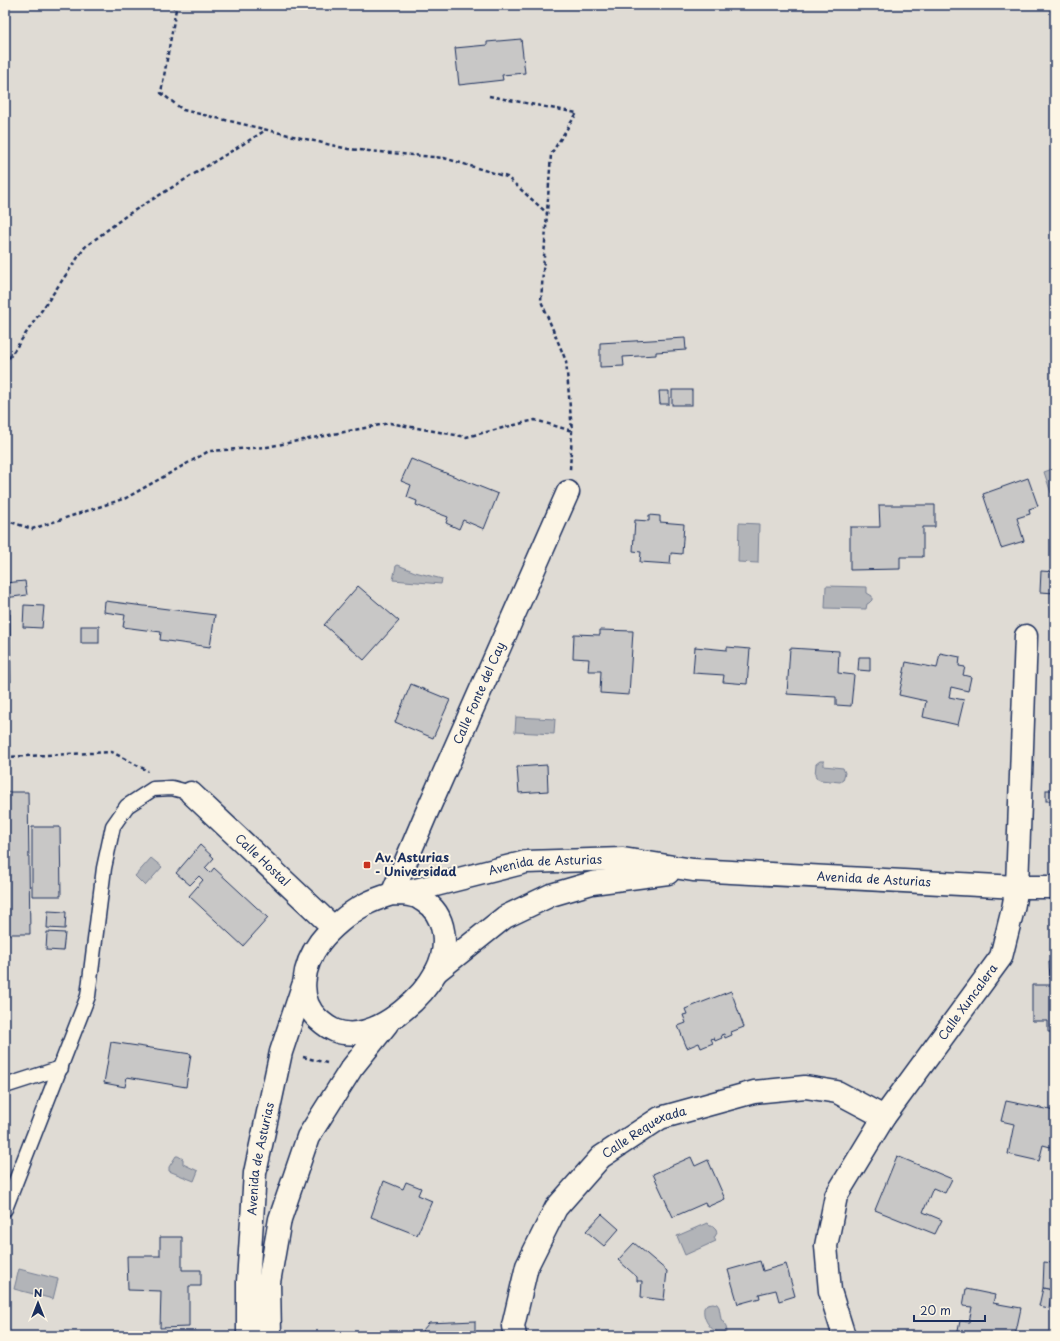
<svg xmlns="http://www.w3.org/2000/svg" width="1060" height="1341" viewBox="0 0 1060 1341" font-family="'Playpen Sans',sans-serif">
<rect width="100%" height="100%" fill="#fcf5e5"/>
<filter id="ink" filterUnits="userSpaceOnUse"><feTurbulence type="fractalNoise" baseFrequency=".025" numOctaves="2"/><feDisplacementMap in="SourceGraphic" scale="8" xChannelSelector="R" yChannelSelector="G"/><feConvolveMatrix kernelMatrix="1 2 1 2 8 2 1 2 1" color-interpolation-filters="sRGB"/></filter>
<g filter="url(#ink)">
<!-- green -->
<rect fill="#dfdbd4" stroke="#7d8599" x="5" y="5" width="1050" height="1331"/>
<!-- water -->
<g fill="#b2b4b8" stroke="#767f94">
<polygon points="1055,468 1055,492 1051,493 1044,472"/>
<polygon points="739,523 759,524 758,563 738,562"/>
<polygon points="398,565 415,572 442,579 441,584 393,580 396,566"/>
<polygon points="826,586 867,587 867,593 872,596 872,600 869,603 867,604 866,609 825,608"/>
<polygon points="516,717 555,719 554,734 515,732"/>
<polygon points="820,761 824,761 824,766 843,768 845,773 843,780 840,782 820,780 816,778 815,775 816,764"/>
<polygon points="151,858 162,867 145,886 135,876"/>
<polygon points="176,1156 178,1156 183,1159 183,1164 198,1171 194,1181 169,1171 169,1167"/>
<polygon points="707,1223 709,1226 713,1226 716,1229 717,1233 714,1238 716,1241 685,1255 677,1236"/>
<polygon points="19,1269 58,1279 53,1299 14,1289"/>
<path d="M713,1303l4,1 2,3 2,12 5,7 1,6 -2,3c-12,-2 -23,-14 -21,-27l3,-4z"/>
</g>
<!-- building -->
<g fill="#c8c7c6" stroke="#1b2f5e">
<polygon points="521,39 525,73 502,75 503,80 459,85 455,48 487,45 487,42"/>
<polygon points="685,338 686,350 656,352 656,355 623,357 624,366 600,367 600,343"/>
<rect x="672" y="390" width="20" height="15"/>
<polygon points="659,391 669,391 669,404 660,404"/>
<polygon points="411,459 498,494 484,529 463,520 459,529 446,523 448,517 416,505 417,501 407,497 411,485 401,481"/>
<polygon points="1028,478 1038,506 1029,509 1030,514 1017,518 1024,541 1001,548 983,494"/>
<polygon points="879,505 935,505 935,527 923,527 923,557 900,557 900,569 850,570 850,527 880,527"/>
<polygon points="649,515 660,516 660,522 684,524 682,554 671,553 670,564 640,562 641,552 633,551 635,520 649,521"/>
<polygon points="1041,571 1055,572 1055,593 1040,592"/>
<polygon points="25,581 27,595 5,598 5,583"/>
<polygon points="358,586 399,621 364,660 324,625"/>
<polygon points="105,601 215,615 210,647 160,640 161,632 123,627 125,615 104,612"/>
<polygon points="24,605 44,606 42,628 23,627"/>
<polygon points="5,614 10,614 11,682 5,682"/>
<rect x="81" y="626" width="18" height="17"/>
<polygon points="600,630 633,631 629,695 600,693 601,671 588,671 589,659 573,658 574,634 600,635"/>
<polygon points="695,647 727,650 727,647 750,649 747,684 723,682 724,675 693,673"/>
<polygon points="790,648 839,651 838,673 854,675 851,706 836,705 836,697 787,694"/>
<polygon points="940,653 960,657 959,666 965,667 963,675 971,677 968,691 951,687 949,697 964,700 958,725 923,717 926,701 899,695 906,662 937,668"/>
<polygon points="859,657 870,657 870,671 858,670"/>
<polygon points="411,684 450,700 433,738 395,722"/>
<polygon points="547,765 548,791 519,793 517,767"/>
<rect x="1046" y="790" width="9" height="11"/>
<polygon points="5,792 28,792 30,934 5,934"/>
<polygon points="32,827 60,827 61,896 32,896"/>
<polygon points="200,845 214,858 205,868 210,873 214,868 268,918 243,946 189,896 203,880 199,876 190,885 176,873"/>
<polygon points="48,911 66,912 65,929 47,928"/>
<polygon points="47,932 65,933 63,951 46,950"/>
<polygon points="1055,961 1055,1032 1048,1032 1048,1021 1032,1021 1032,985 1053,985 1053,979 1050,979 1049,962"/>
<polygon points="731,991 744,1027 731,1032 732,1035 725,1038 724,1034 721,1035 722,1038 715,1041 714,1038 711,1039 713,1043 701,1048 699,1043 687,1048 678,1026 686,1023 683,1015 687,1014 685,1009"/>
<polygon points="111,1042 191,1054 186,1087 127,1077 125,1087 104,1083"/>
<polygon points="1006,1101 1055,1111 1054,1148 1043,1145 1039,1161 1008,1154 1014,1124 1001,1121"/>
<polygon points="897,1156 952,1179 945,1193 933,1188 923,1212 942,1220 935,1234 875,1210"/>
<polygon points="691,1157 695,1166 708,1160 725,1199 707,1207 705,1203 673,1217 653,1174"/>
<polygon points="384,1181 403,1189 406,1182 421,1188 418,1195 432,1201 417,1235 371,1217"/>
<polygon points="602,1214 619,1229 604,1246 586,1231"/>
<polygon points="160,1237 182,1237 182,1270 201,1270 201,1286 189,1286 189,1327 160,1328 161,1291 128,1290 127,1256 160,1256"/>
<polygon points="634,1243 667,1271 664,1300 641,1297 642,1281 637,1281 637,1277 618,1260"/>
<polygon points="760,1261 763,1271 786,1264 795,1296 779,1301 776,1290 759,1294 760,1298 738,1304 728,1270"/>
<polygon points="1044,1262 1053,1263 1052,1290 1043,1288"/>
<polygon points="1043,1288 1052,1290 1049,1308 1039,1306"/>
<polygon points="966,1289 995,1295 993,1303 1021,1308 1015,1336 957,1336 960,1321 969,1322 972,1307 963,1306"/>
<polygon points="475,1321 475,1336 422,1336 422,1331 429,1323"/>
</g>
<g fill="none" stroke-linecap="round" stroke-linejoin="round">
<!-- lane casing -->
<g stroke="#1b2f5e" stroke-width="17">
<g id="lane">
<polyline points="5,1086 61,1068"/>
<polyline points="5,1209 88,996 104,868 113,826 127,806 153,789 172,788 191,793"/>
</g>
</g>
<!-- street casing -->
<g stroke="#1b2f5e" stroke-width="25">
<g id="street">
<path id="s1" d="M191,793l142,134"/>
<path id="s2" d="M392,894l34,-80 142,-322"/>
<path d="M392,894c7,0 15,0 21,2 3,0 6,2 9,4 25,14 27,48 14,72 -14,26 -49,57 -79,61 -17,2 -27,-3 -39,-14 -22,-21 -15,-54 2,-77 10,-13 29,-29 44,-37 9,-5 18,-8 28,-11z"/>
<path id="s3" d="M400,894l126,-32 97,-3 70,11 324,17h38"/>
<polyline points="436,972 505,917 551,895 592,883 668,873"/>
<path id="s4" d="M248,1336v-54l7,-109 26,-121 22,-66"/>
<polyline points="270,1336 269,1282 280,1219 308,1137 351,1069 387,1024"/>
<path id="s5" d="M515,1336l-2,-10 14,-60 29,-58 45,-51 59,-39 94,-26 51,-5 32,5 47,25"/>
<path id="s6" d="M844,1336l-14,-45 -4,-45 10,-50 48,-79 117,-160 12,-48 4,-22 9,-251"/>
</g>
</g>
<!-- path -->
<g stroke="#1b2f5e" stroke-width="2.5" stroke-dasharray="4 3" stroke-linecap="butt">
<polyline points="171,5 176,9 161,93 183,110 348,149 444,158 507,177 548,214"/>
<polyline points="489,96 577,113 551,154 541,301 566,361 572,431 570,470"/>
<polyline points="5,364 85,247 127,215 266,130"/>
<polyline points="5,508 10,521 5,526"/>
<polyline points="5,520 32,529 126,498 209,451 267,447 390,423 466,437 535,420 572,431"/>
<polyline points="5,757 112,752 148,771"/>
<polyline points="303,1057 327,1063"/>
</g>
<!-- lane -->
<use href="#lane" stroke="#fcf5e5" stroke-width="14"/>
<!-- street -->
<use href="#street" stroke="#fcf5e5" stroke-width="22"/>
</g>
</g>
<!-- markers -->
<rect fill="#c8321e" stroke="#fcf5e5" stroke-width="1.5" x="363" y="861" width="8" height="8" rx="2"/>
<g text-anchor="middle" stroke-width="4" stroke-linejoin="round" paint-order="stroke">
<!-- street labels -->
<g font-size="12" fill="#1b2f5e" stroke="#fcf5e5">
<text dy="4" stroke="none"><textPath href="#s2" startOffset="219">Calle Fonte del Cay</textPath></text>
<text dy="4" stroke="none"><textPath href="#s1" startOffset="98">Calle Hostal</textPath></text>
<text dy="4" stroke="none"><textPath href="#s3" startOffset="149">Avenida de Asturias</textPath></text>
<text dy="4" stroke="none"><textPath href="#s3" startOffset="479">Avenida de Asturias</textPath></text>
<text dy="4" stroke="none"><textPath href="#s6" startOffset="378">Calle Xuncalera</textPath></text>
<text dy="4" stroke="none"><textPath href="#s5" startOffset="255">Calle Requexada</textPath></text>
<text dy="4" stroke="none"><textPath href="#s4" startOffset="178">Avenida de Asturias</textPath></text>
</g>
<!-- poi labels -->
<g font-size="12" font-weight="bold" fill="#1b2f5e" stroke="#fcf5e5" text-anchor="start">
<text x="375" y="862">Av. Asturias<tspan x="375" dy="14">- Universidad</tspan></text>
</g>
</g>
<!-- margin -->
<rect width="1060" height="1341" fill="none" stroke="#fcf5e5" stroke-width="20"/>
<rect x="10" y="10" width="1040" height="1321" fill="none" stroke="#1b2f5e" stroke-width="1.5" filter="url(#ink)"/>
<!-- north arrow -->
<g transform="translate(38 1303)" stroke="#fcf5e5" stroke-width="3" paint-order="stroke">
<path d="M0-3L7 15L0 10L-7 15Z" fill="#1b2f5e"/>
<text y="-6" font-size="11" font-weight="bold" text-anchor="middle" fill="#1b2f5e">N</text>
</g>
<!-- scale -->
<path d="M914 1315v6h71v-6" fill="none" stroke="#1b2f5e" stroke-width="2"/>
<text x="920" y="1315" font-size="12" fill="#1b2f5e" stroke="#fcf5e5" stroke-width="3" paint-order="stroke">20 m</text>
</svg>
